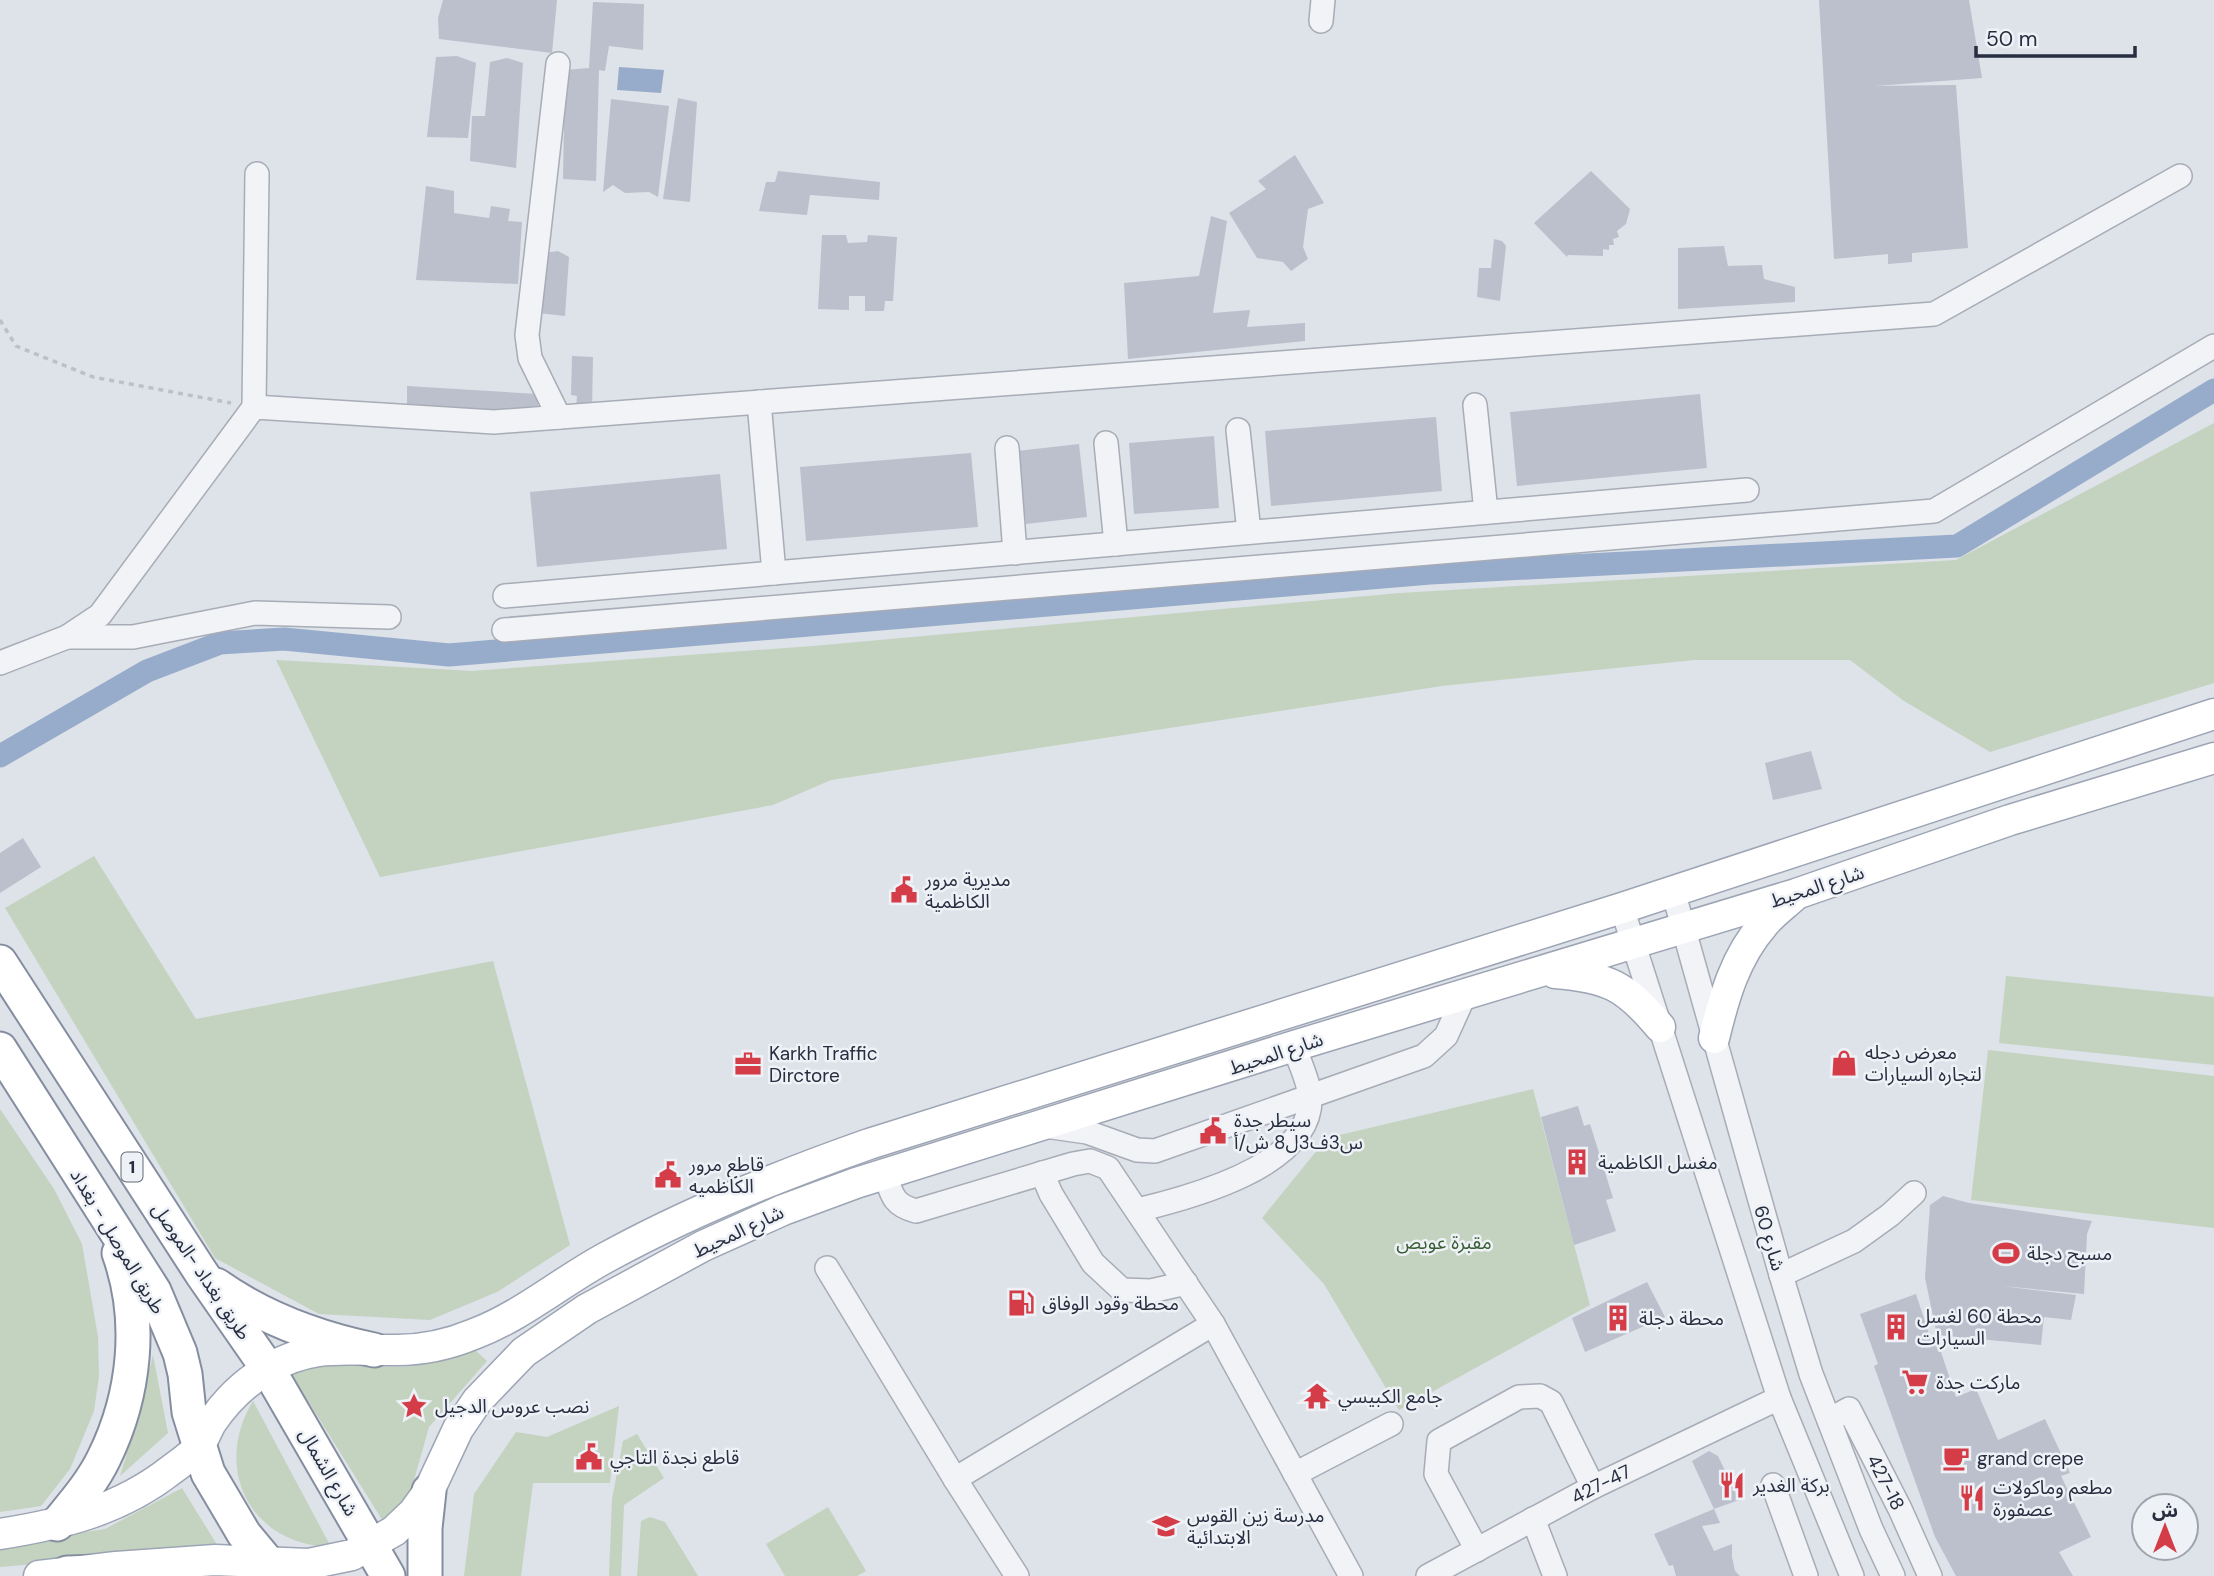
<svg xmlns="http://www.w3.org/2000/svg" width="2214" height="1576" viewBox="0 0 2214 1576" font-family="'DM Sans','Noto Sans Arabic',sans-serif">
<rect width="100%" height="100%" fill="#dee2e9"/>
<!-- green -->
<g fill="#c3d3bf">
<polygon points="2214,423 2214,683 1990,752 1904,701 1850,660 1694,660 1442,686 831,780 773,805 380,877 276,660 472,671 813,646 1400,593 1956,560"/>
<polygon points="94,856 196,1019 493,961 570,1245 497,1292 430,1320 319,1314 215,1258 5,908"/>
<polygon points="2006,976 2214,997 2214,1065 1999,1043"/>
<polygon points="1988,1050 2214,1076 2214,1228 1971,1200"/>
<polygon points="1533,1089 1590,1305 1399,1410 1324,1284 1262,1218 1327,1138"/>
<polygon points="0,1109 54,1189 82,1244 98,1337 99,1376 94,1411 70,1469 41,1506 0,1512"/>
<path d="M474,1349l13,12 -58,66 -19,67 -24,32 -96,-154c35,-11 73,-4 109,-5 27,-1 50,-10 75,-18z"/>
<polygon points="153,1355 168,1433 120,1476 137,1420"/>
<path d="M253,1401l78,146c-81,-2 -119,-79 -78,-146z"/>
<polygon points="619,1406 610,1483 533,1483 521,1576 464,1576 474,1494 516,1432 547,1437"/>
<polygon points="637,1434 664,1478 624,1505 621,1576 609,1576 612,1499 623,1441"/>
<polygon points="182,1488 219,1548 0,1567 0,1545 105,1529"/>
<polygon points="828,1507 866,1571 857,1576 785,1576 766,1544"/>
<polygon points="650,1517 665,1522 698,1576 637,1576 641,1521"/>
</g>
<!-- water -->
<polygon fill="#97acca" points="619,67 664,70 661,93 617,90"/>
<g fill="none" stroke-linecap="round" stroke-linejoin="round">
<!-- canal -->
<polyline stroke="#97acca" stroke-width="23" points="0,756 147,671 220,643 284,639 449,655 1430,573 1957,546 2214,390"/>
</g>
<!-- building -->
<g fill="#bbc0cc">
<polygon points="443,0 557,0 552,53 439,39 438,18"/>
<polygon points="1819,0 1969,0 1982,78 1875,86 1956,85 1968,248 1912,253 1912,262 1888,264 1888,254 1834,259"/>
<polygon points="593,2 644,4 643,50 609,46 605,71 599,70 596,181 563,179 565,70 589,68"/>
<polygon points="457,56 476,63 468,138 427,137 436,57"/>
<polygon points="507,58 523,63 516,168 470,161 472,116 485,116 490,62"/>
<polygon points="678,98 697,102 690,202 663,199"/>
<polygon points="611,99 669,106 658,197 649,192 625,193 613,185 603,192"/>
<polygon points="1295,155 1324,203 1308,209 1303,247 1308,259 1291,271 1283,262 1257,258 1229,213 1266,189 1258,181"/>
<polygon points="778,171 880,182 879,200 810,195 807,215 759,211 766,182 775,182"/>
<polygon points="1591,171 1630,209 1626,224 1617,231 1619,237 1613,239 1614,245 1609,245 1609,250 1603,249 1603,256 1568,255 1567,257 1534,223"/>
<polygon points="426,186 454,191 454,213 489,218 491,206 510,209 508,221 522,222 518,284 416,280"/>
<polygon points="1211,216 1227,221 1213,313 1250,310 1247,327 1305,323 1305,341 1128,359 1124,283 1199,276"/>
<polygon points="822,235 846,235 848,243 867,242 868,235 897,237 893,301 885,301 884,311 865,311 865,296 849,296 849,310 818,309"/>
<polygon points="1494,239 1502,241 1506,246 1500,301 1477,297 1479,268 1491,268"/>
<polygon points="1724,246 1728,266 1762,265 1764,279 1795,287 1795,302 1678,309 1678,248"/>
<polygon points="558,251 569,257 565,316 538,313 543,253"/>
<polygon points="572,356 593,357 592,410 576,409 577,396 571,395"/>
<polygon points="407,386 538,394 538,408 530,414 407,408"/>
<polygon points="1700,394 1707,468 1517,486 1510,412"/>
<polygon points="1436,417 1442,491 1271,506 1265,431"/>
<polygon points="1214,436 1219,508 1134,514 1129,443"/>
<polygon points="1079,444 1087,517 1026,524 1017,451"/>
<polygon points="971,453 978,527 806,541 800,467"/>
<polygon points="720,474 727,549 537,567 530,492"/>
<polygon points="1811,751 1822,789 1773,800 1765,763"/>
<polygon points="23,838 41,867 0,893 0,853"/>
<polygon points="1578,1106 1584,1126 1590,1124 1613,1198 1606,1200 1616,1231 1574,1245 1541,1117"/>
<polygon points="1943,1196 1969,1203 2092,1221 2087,1234 2084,1294 2002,1286 2076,1295 2071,1320 2044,1317 2041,1345 1937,1335 1925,1278 1930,1205"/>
<polygon points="1647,1282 1665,1317 1585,1352 1572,1318"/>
<polygon points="1916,1294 1931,1340 1936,1337 1956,1397 1976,1389 1998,1440 2045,1419 2070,1473 2061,1476 2091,1537 2059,1552 2073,1576 1956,1576 1935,1537 1874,1366 1878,1364 1860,1314"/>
<polygon points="1709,1451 1718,1456 1739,1500 1714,1509 1692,1461"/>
<polygon points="1714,1509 1720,1523 1702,1526 1714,1551 1732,1544 1732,1557 1735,1571 1740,1576 1676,1576 1673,1565 1669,1566 1654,1534"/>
</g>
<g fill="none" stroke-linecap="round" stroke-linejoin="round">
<!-- minor casing -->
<g stroke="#a7acb6" stroke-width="26">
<g id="minor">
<polyline points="1321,21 1323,0"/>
<polyline points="558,64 527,335 530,358 559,417"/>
<polyline points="759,402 774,573"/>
<polyline points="1475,405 1486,512"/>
<polyline points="254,407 257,174"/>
<polyline points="1238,430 1249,532"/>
<polyline points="1106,443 1116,544"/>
<polyline points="1007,448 1015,553"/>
<polyline points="505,596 1747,490"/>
<polyline points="504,630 1934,511 2214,346"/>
<polyline points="67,637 133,637 255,613 389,617"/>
<polyline points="0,663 67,637 100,615 254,407 494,422 1934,314 2180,176"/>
<polyline points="1673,891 1781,1275 1811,1374 1871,1529 1893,1576"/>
<polyline points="1622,908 1779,1398 1852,1576"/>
<polyline points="1045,1126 1087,1132 1137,1150 1155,1151 1424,1056 1446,1036 1465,994"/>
<polyline points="1042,1173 1051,1194 1093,1263 1122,1290 1151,1291 1186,1283"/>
<path d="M885,1174c7,21 8,31 31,37l157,-47 17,-3 18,7 105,156 138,252"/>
<path d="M1138,1210c50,-12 175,-44 172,-113 -1,-16 -11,-35 -16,-51"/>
<polyline points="827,1268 955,1479 1017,1576"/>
<polyline points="1781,1275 1854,1241 1890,1215 1914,1193"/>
<path id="s1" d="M1829,1420l20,-11 51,100 30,67"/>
<polyline points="1295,1474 1391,1424"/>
<polyline points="955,1479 1213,1324"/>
<polyline points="1773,1485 1806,1576"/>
<polyline points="1533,1519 1555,1576"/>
<polyline points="1477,1550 1436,1474 1439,1441 1519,1397 1540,1396 1551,1402 1593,1487"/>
<path id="s2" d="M1428,1576l165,-89 186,-89"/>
</g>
</g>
<!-- major casing -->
<g stroke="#9da5b5" stroke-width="33">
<g id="major">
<path d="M1555,973c53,4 71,13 105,54"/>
<path d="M1714,1038c10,-41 21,-81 50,-114 8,-10 19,-18 28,-26"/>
<path d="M0,1534c63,-10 120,-24 171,-64 9,-7 22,-15 28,-24 5,-7 8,-16 12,-23 15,-22 34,-41 57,-54 46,-27 80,-18 129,-19 26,0 53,-6 77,-16 48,-18 88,-53 133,-77 84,-46 171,-81 262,-113l753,-236 592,-194"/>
<polyline points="39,1576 116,1567 215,1560 309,1564 352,1555 394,1531 413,1513 429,1491 458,1429 477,1401 524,1352 587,1309 703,1246 783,1210 856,1183 1294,1046 1796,894 2010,820 2214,758"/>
</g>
</g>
<!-- highway casing -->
<g stroke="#858ea0" stroke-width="37">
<g id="highway">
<polyline points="0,962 202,1274 268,1369 388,1576"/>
<polyline points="0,1049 154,1291 180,1353 185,1374 189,1412 208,1473 244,1534 279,1576"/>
<path d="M216,1285c48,34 100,53 158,65"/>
<path d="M57,1524c17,-21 35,-41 47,-66 31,-63 39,-138 15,-205"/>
<polyline points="67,1573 113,1572 158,1576"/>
<polyline points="425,1576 425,1528 429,1491"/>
</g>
</g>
<!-- path -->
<polyline stroke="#bcc0c7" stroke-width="3.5" stroke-dasharray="5 5" stroke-linecap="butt" points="0,320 16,346 93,377 231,403"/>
<!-- minor -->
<use href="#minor" stroke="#f1f3f7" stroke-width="23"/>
<!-- major -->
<use href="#major" stroke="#fff" stroke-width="30"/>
<!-- highway -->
<use href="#highway" stroke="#fff" stroke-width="33"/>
</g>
<!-- icons -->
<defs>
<g id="civic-bare" transform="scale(2.1)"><path d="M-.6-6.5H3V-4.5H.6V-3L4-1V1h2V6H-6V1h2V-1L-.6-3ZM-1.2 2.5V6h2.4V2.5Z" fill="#d43d48" stroke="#eef1f6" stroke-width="2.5" paint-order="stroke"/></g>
<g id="shop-bare" transform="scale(2.1)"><path d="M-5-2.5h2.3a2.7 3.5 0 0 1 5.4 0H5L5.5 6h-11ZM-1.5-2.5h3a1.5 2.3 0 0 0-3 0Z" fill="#d43d48" stroke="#eef1f6" stroke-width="2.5" paint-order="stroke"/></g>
<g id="office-bare" transform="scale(2.1)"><path d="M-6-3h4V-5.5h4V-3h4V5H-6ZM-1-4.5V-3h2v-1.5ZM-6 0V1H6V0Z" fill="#d43d48" stroke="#eef1f6" stroke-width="2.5" paint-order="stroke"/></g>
<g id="building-bare" transform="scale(2.1)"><path d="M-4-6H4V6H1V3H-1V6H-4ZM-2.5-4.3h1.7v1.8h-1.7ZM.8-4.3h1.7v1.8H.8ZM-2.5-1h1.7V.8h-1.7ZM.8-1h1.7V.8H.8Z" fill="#d43d48" stroke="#eef1f6" stroke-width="2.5" paint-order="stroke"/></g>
<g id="stadium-bare" transform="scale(2.1)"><path d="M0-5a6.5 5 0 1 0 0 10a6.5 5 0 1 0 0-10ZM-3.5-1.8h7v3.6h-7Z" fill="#d43d48" stroke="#eef1f6" stroke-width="2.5" paint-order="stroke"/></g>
<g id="fuel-bare" transform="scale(2.1)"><path d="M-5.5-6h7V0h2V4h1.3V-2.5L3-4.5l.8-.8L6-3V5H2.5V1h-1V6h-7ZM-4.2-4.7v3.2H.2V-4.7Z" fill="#d43d48" stroke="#eef1f6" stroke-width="2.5" paint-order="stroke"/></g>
<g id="supermarket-bare" transform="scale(2.1)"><path d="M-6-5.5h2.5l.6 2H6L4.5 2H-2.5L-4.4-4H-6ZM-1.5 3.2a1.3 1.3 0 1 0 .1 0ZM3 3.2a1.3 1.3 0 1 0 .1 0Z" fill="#d43d48" stroke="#eef1f6" stroke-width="2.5" paint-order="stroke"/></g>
<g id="temple-bare" transform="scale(2.1)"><path d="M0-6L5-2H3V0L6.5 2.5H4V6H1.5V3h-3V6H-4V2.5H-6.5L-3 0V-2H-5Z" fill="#d43d48" stroke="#eef1f6" stroke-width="2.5" paint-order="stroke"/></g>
<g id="sight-bare" transform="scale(2.1)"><path d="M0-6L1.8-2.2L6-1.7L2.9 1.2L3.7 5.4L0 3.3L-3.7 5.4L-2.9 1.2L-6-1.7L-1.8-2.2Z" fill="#d43d48" stroke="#eef1f6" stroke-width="2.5" paint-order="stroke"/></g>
<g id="cafe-bare" transform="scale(2.1)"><path d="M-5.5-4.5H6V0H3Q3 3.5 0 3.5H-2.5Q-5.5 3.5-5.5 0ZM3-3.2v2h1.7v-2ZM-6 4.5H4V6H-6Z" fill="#d43d48" stroke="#eef1f6" stroke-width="2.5" paint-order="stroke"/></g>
<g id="restaurant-bare" transform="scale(2.1)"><path d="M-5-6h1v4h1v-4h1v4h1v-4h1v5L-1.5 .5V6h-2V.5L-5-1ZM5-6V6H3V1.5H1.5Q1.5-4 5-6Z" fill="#d43d48" stroke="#eef1f6" stroke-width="2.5" paint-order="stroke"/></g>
<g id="school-bare" transform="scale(2.1)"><path d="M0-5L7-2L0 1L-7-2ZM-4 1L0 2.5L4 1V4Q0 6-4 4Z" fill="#d43d48" stroke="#eef1f6" stroke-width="2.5" paint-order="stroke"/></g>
</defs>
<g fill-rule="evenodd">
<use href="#civic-bare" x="904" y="890"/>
<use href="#shop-bare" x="1844" y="1063"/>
<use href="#office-bare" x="748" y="1064"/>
<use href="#civic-bare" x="1213" y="1131"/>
<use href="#building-bare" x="1577" y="1162"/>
<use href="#civic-bare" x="668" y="1175"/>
<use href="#stadium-bare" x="2006" y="1253"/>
<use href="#fuel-bare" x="1021" y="1303"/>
<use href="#building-bare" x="1618" y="1318"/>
<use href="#building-bare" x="1896" y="1327"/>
<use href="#supermarket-bare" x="1915" y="1382"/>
<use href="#temple-bare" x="1317" y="1396"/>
<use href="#sight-bare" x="414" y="1406"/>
<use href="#civic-bare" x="589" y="1457"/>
<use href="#cafe-bare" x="1956" y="1458"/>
<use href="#restaurant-bare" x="1732" y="1485"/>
<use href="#restaurant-bare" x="1972" y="1498"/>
<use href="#school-bare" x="1166" y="1526"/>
</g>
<g text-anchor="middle" stroke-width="5" stroke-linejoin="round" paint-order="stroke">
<!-- shield labels -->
<rect fill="#eef1f6" stroke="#636877" stroke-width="2" x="121.5" y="1152.5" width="21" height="29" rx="5"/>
<g font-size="18" font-weight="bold" fill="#272e40">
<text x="132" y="1173">1</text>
</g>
<!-- poi labels -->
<g font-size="19" fill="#272e40" stroke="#eef1f6" text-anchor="start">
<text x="925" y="886">مديرية مرور<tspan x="925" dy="22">الكاظمية</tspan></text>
<text x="1865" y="1059">معرض دجله<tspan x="1865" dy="22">لتجاره السيارات</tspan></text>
<text x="769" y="1060">Karkh Traffic<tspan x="769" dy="22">Dirctore</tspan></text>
<text x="1234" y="1127">سيطر جدة<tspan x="1234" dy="22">س3ف3ل8 ش/أ</tspan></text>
<text x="1598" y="1169">مغسل الكاظمية</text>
<text x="689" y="1171">قاطع مرور<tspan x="689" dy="22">الكاظميه</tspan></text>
<text x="2027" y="1260">مسبح دجلة</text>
<text x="1042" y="1310">محطة وقود الوفاق</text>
<text x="1917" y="1323">محطة 60 لغسل<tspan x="1917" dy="22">السيارات</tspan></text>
<text x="1639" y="1325">محطة دجلة</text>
<text x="1936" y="1389">ماركت جدة</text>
<text x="1338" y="1403">جامع الكبيسي</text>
<text x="435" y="1413">نصب عروس الدجيل</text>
<text x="610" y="1464">قاطع نجدة التاجي</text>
<text x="1977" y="1465">grand crepe</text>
<text x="1753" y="1492">بركة الغدير</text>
<text x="1993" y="1494">مطعم وماكولات<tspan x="1993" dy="22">عصفورة</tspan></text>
<text x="1187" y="1522">مدرسة زين القوس<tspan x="1187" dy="22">الابتدائية</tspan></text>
</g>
<!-- street labels -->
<g font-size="19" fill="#272e40" stroke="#eef1f6">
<text transform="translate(1817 886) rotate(-18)" y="7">شارع المحيط</text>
<text transform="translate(1276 1053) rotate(-18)" y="7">شارع المحيط</text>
<text transform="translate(738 1231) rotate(-25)" y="7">شارع المحيط</text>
<text transform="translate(1770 1238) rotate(74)" y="7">شارع 60</text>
<text transform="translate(118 1241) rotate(59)" y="7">طريق الموصل - بغداد</text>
<text transform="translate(202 1271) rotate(56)" y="7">طريق بغداد -الموصل</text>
<text transform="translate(329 1472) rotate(60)" y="7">شارع الشمال</text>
<text dy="7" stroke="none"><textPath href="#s1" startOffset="105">427-18</textPath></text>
<text dy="7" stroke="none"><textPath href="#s2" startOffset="196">427-47</textPath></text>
</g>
<!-- park labels -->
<g font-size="19" fill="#385d33" stroke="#eef1f6">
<text x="1444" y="1249">مقبرة عويص</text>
</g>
</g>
<!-- north arrow -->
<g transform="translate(2165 1527)"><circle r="33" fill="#eef1f6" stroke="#9ea3ad" stroke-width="2"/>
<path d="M0-5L12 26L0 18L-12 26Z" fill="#d43d48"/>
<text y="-10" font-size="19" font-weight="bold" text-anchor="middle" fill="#272e40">ش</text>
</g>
<!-- scale -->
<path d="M1976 46v10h159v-10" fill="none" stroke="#272e40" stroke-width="3.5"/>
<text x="1986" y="46" font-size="21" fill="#272e40" stroke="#eef1f6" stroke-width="5" paint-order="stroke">50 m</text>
</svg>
